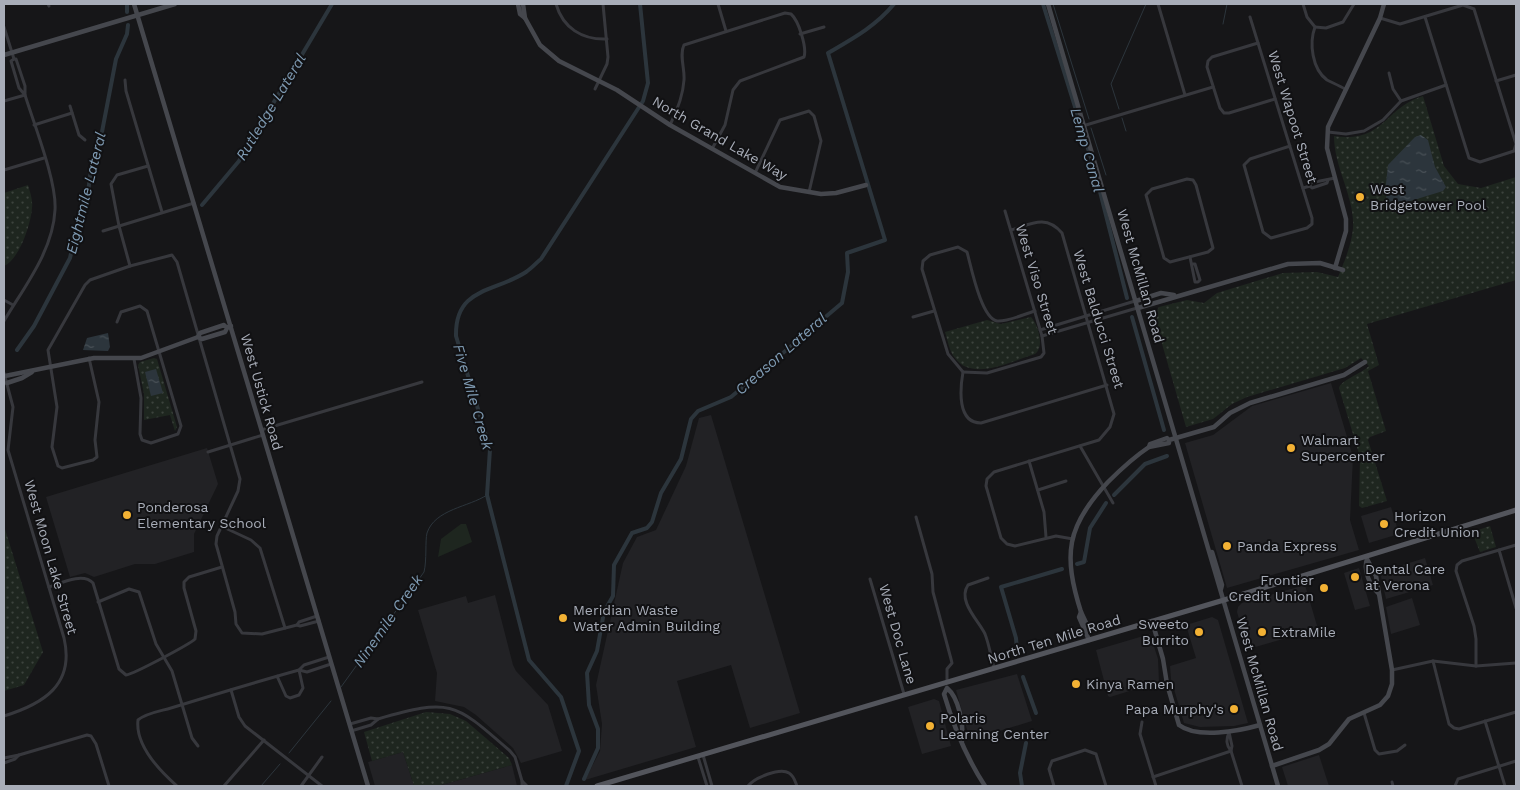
<svg xmlns="http://www.w3.org/2000/svg" width="1520" height="790" viewBox="0 0 1520 790" font-family="'Work Sans',sans-serif">
<defs>
<pattern id="grass-dots" width="8" height="8" patternUnits="userSpaceOnUse" patternTransform="scale(1.25)"><rect width="8" height="8" fill="#1e261f"/><path d="M2 2h.1M6 6h.1" fill="none" stroke="#3c433d" stroke-width="1.8" stroke-linecap="round"/></pattern>
<pattern id="water-ripples" width="26" height="14" patternUnits="userSpaceOnUse" patternTransform="scale(1.25)"><rect width="26" height="14" fill="#2c353c"/><path d="M2 4q2-2 4 0t4 0M15 11q2-2 4 0t4 0" fill="none" stroke="#485056"/></pattern>
</defs>
<rect width="100%" height="100%" fill="#161618"/>
<!-- built -->
<g fill="#222225">
<polygon points="1331,383 1353,457 1350,520 1359,550 1227,588 1185,443 1213,435 1252,406"/>
<polygon points="711,415 800,713 750,728 731,665 677,681 696,747 585,780 600,751 602,724 596,685 623,563 637,537 656,530 686,466 699,418"/>
<polygon points="207,448 218,484 194,534 194,552 155,564 135,564 94,577 85,573 70,577 46,497"/>
<polygon points="1391,507 1399,534 1369,543 1361,516"/>
<polygon points="1425,558 1433,585 1386,599 1380,572"/>
<polygon points="1359,568 1370,606 1355,610 1344,573"/>
<polygon points="1305,585 1318,629 1248,649 1237,612 1238,607 1242,603"/>
<polygon points="495,595 513,665 516,671 548,705 562,751 521,763 513,748 476,715 464,707 435,701 437,673 418,610 466,596 468,603"/>
<polygon points="1412,598 1420,625 1391,634 1386,607"/>
<polygon points="1212,617 1218,620 1248,723 1234,726 1200,727 1184,723 1171,679 1170,666 1196,658 1186,625"/>
<polygon points="1150,634 1158,659 1159,682 1110,697 1108,696 1096,650"/>
<polygon points="1017,674 1032,721 970,740 956,690"/>
<polygon points="934,699 939,701 951,746 922,754 908,707"/>
<polygon points="403,752 414,786 375,786 368,762"/>
<polygon points="1319,755 1329,786 1288,786 1282,767"/>
<polygon points="512,765 517,786 438,786"/>
</g>
<!-- grass -->
<g fill="url(#grass-dots)">
<path d="M1423,96l21,70 14,18 23,4 35,-11v103l-149,44 12,41 -11,6 18,60 -16,6 -2,3 19,61 -25,7 -3,-2 1,-49 -21,-69c1,-7 23,-15 30,-22l-8,-8 -16,10 -98,29 -15,7 -19,15 -27,8 -32,-111 5,-9 28,-7 17,3 13,-10 66,-20 34,-1 21,5c6,-14 14,-34 15,-49 2,-31 -19,-60 -19,-92 49,8 50,-28 89,-40z"/>
<path d="M28,185c2,7 5,15 4,23 -1,16 -13,52 -28,58v-73z"/>
<path d="M1031,317c7,7 14,30 4,37 -23,7 -63,28 -80,4 -6,-7 -7,-17 -10,-26l42,-12 14,4z"/>
<polygon points="154,358 157,359 177,427 175,431 170,415 144,420 144,394 138,365 140,362"/>
<polygon points="4,526 43,652 24,685 4,691"/>
<polygon points="1490,526 1496,547 1480,552 1472,532"/>
<polygon points="426,712 450,714 466,721 509,758 512,765 438,786 414,786 403,752 372,761 364,732"/>
</g>
<!-- garden -->
<polygon fill="#1e261f" points="461,524 466,524 472,542 438,557 441,539"/>
<!-- water -->
<g fill="url(#water-ripples)">
<polygon points="1421,135 1428,140 1435,167 1446,187 1443,191 1394,206 1389,204 1385,193 1388,165 1415,137"/>
<polygon points="108,333 110,347 108,351 83,350 87,338"/>
<polygon points="156,369 163,393 151,396 145,372"/>
</g>
<g fill="none" stroke-linecap="round" stroke-linejoin="round">
<!-- stream -->
<g stroke="#2c353c" stroke-width="1">
<polyline points="1053,4 1089,119"/>
<polyline points="1223,24 1227,4"/>
<polyline points="1119,109 1111,84 1146,4"/>
<polyline points="1122,118 1126,131"/>
<polyline points="1091,128 1106,175"/>
<path d="M341,687l83,-115c3,-12 1,-31 3,-39 8,-24 42,-26 60,-38"/>
<polyline points="289,753 331,701"/>
<polyline points="261,786 280,764"/>
</g>
<!-- canal -->
<g stroke="#2c353c" stroke-width="4">
<polyline points="1043,4 1094,168 1127,298"/>
<polyline points="127,12 127,4"/>
<polyline points="202,205 239,161 332,4"/>
<polyline points="1132,317 1164,430"/>
<polyline points="17,350 34,326 70,258 78,223 87,201 91,168 101,137 116,59 127,34 128,25"/>
<polyline points="1114,495 1145,464 1167,456"/>
<polyline points="1077,564 1084,562 1090,528 1106,503"/>
<polyline points="1017,650 1016,638 1001,587 1062,569"/>
<polyline points="1023,677 1036,713"/>
<path d="M584,779l14,-31v-19l-9,-24 -2,-32 10,-22 7,-39 9,-16 1,-31 18,-32 15,-5 5,-6 9,-29 20,-34 10,-40 7,-8 33,-14 111,-94 6,-31 -1,-19 38,-13 -57,-187c24,-14 48,-27 66,-49"/>
<path d="M566,786l13,-35 -18,-54 -32,-37 -42,-165 3,-46 -34,-113c-1,-49 38,-43 70,-64 6,-4 10,-9 15,-13l102,-158 5,-18 -8,-79"/>
<polyline points="1022,786 1020,773 1026,743"/>
</g>
<!-- street -->
<g stroke="#37383d" stroke-width="3">
<polyline points="48,4 49,6"/>
<path d="M556,4c7,24 26,36 51,35"/>
<polyline points="718,4 726,31"/>
<polyline points="1158,4 1185,95"/>
<path d="M1303,4l4,13 8,10c-6,16 -3,42 12,53 6,3 13,6 18,9"/>
<polyline points="1250,17 1312,218 1312,224 1307,228 1271,238 1263,232 1244,165 1250,159 1290,146"/>
<polyline points="1380,18 1400,24 1463,5 1474,9 1516,144 1514,151 1480,162 1469,158 1425,17"/>
<polyline points="4,27 14,59"/>
<polyline points="1315,27 1326,28 1343,22 1354,4"/>
<polyline points="800,34 824,27"/>
<polyline points="1258,43 1212,57 1208,61 1207,67 1220,108 1224,113 1229,113 1275,99"/>
<polyline points="1389,73 1393,89 1401,101"/>
<polyline points="125,80 126,91 162,212"/>
<polyline points="1496,81 1516,75"/>
<polyline points="595,89 607,64 608,57 603,4"/>
<polyline points="4,101 25,95"/>
<polyline points="70,106 79,135 85,140"/>
<polyline points="34,125 72,113"/>
<path d="M670,125c7,-14 13,-29 14,-45 1,-11 -5,-25 0,-35l101,-32 6,1c8,7 16,34 13,43l-64,24 -7,9 -8,35 -13,24"/>
<polyline points="1086,125 1213,87"/>
<polyline points="1328,132 1346,134 1364,131 1383,120 1401,101 1446,85"/>
<polyline points="4,170 44,158"/>
<polyline points="755,173 780,120 809,111 814,116 821,141 809,192"/>
<polygon points="1187,179 1193,180 1196,185 1213,248 1208,252 1170,262 1164,258 1146,195 1152,189"/>
<polyline points="1310,186 1312,188 1327,183 1328,180"/>
<polyline points="1303,188 1310,186 1310,183 1335,178"/>
<path d="M1011,230c20,-6 35,-16 51,3l52,181 -4,13 -11,13 -105,32 -7,7 -1,7 15,52 6,6 8,2 41,-10 17,3"/>
<polyline points="103,231 194,203"/>
<polyline points="1190,257 1195,282 1198,282 1200,280 1195,264 1192,264"/>
<polyline points="130,266 119,226 111,184 117,175 148,166"/>
<polyline points="4,300 13,305"/>
<path d="M1035,311c-11,3 -27,11 -38,10 -16,-3 -26,-55 -30,-69l-9,-5 -28,8 -7,6 -1,8 26,85 15,18c-3,17 -6,51 18,51l126,-38"/>
<polyline points="913,317 934,311"/>
<path d="M4,321c20,-34 49,-70 51,-111 2,-28 -21,-86 -30,-115v-9l-9,-27h-2l-3,2 8,27 6,7"/>
<polyline points="117,322 121,312 140,306 147,311 181,426 178,434 151,443 142,440 140,434 141,398 134,359"/>
<polyline points="1040,330 1135,301"/>
<polyline points="1042,336 1137,308"/>
<polyline points="89,358 99,402 95,440 97,457 93,460 62,468 58,466 52,447 57,407 48,350 85,285 90,280 130,266 172,255 177,262 240,479 238,491 217,536 216,544 235,612 236,624 242,633 262,634 297,625"/>
<polyline points="963,372 987,373 1041,357 1044,353 1042,336 1005,211"/>
<path d="M4,373l9,34 -5,43 56,188c11,47 -21,66 -60,78"/>
<polyline points="261,430 422,382"/>
<polyline points="1080,446 1113,503"/>
<polyline points="208,452 263,435"/>
<polyline points="1029,461 1044,512 1046,537"/>
<polyline points="1038,490 1066,481"/>
<polyline points="916,517 932,574 933,592 951,659 952,663 947,669 947,682"/>
<polyline points="221,526 251,540 260,548 285,628"/>
<polyline points="1499,550 1516,608"/>
<path d="M988,578l-20,7c-11,16 11,36 17,49 4,10 6,23 9,34"/>
<polyline points="870,579 904,694"/>
<path d="M49,587c12,-4 34,-15 44,-4l26,86 7,6c8,-1 64,-31 69,-36l1,-8 -12,-43v-6l5,-5 33,-10"/>
<polyline points="98,602 129,589 139,592 156,644 172,671 192,738 198,746"/>
<polyline points="317,616 299,622 297,625 300,626 319,621"/>
<polyline points="329,657 304,665 299,670 307,672 331,664"/>
<polyline points="1433,661 1449,724 1454,728 1459,729 1516,712"/>
<polyline points="1476,666 1476,639 1474,626 1456,571 1457,565 1462,561 1516,545"/>
<polyline points="1392,670 1433,661 1476,666 1516,663"/>
<polyline points="231,690 239,717 245,726 322,786"/>
<polyline points="1364,713 1375,750 1379,754 1397,751 1405,745"/>
<path d="M378,719c73,-21 76,-17 132,32l5,6 7,24"/>
<polyline points="1485,721 1505,786"/>
<polyline points="1142,722 1140,734 1156,786"/>
<polyline points="350,724 371,718 378,719 371,725 351,731"/>
<path d="M1231,751l1,-5 -3,-14c-3,8 -3,13 2,19l11,35"/>
<polyline points="19,755 87,735 91,736 96,744 109,786"/>
<polyline points="703,755 712,786"/>
<polyline points="698,757 707,786"/>
<polyline points="4,758 19,755 15,759 4,763"/>
<polyline points="1153,777 1231,751"/>
<polyline points="1392,782 1393,786"/>
<path d="M177,786c-17,-15 -42,-40 -39,-66 8,-7 23,-9 33,-12 42,-13 85,-26 128,-38l4,18 -4,7 -9,3 -4,-2 -9,-20"/>
<polyline points="224,786 264,740"/>
<polyline points="301,786 322,757"/>
<polyline points="522,786 522,781 527,786"/>
<path d="M748,786c6,-8 32,-19 41,-13 5,3 6,8 8,13"/>
<polyline points="1054,786 1049,769 1052,761 1085,750 1096,754 1106,786"/>
<polyline points="1455,786 1458,779 1516,761"/>
</g>
<!-- secondary -->
<g stroke="#45474d" stroke-width="4.5">
<polyline points="134,4 368,786"/>
<polyline points="518,4 520,14 525,18 523,4"/>
<polyline points="1048,4 1278,786"/>
<polyline points="525,18 540,45 559,61 617,90 670,125 780,187 821,194 836,193 866,185"/>
<polyline points="4,55 175,4"/>
<polyline points="1335,268 1346,231 1346,219 1327,148 1328,127 1380,18 1384,4"/>
<polyline points="1136,301 1161,293 1174,295"/>
<polyline points="1138,308 1288,264 1320,263 1343,270"/>
<polyline points="227,328 225,332 202,339 198,337 200,333 224,325 227,328 231,326"/>
<polyline points="5,376 94,358 141,358 198,337"/>
<polyline points="7,383 22,378 32,372"/>
<polyline points="1169,440 1169,443 1149,447 1150,444 1167,438 1169,440 1214,427 1230,413 1250,403 1344,375 1365,362"/>
<polyline points="1212,552 1222,585 1221,589"/>
<path d="M1081,612c-18,-57 -15,-86 27,-130 13,-13 26,-25 41,-35"/>
<path d="M1152,621l11,38 4,25 12,41c18,14 60,6 81,0"/>
<polyline points="1086,631 1089,629 1081,612 1079,617 1089,640"/>
<path d="M962,741c2,-16 -3,-43 -15,-53l-3,6c10,34 22,63 41,92"/>
<path d="M1272,766l47,-16 10,-6 20,-25 31,-14 8,-9 4,-12v-14l-16,-94 -9,-17c-4,12 3,26 11,34"/>
</g>
<!-- primary -->
<polyline stroke="#53555c" stroke-width="5" points="597,786 1224,600 1516,510"/>
</g>
<!-- markers -->
<g fill="#f2b134" stroke="#111113" stroke-width="2">
<circle cx="1360" cy="197" r="5"/>
<circle cx="1291" cy="448" r="5"/>
<circle cx="127" cy="515" r="5"/>
<circle cx="1384" cy="524" r="5"/>
<circle cx="1227" cy="546" r="5"/>
<circle cx="1355" cy="577" r="5"/>
<circle cx="1324" cy="588" r="5"/>
<circle cx="563" cy="618" r="5"/>
<circle cx="1199" cy="632" r="5"/>
<circle cx="1262" cy="632" r="5"/>
<circle cx="1076" cy="684" r="5"/>
<circle cx="1234" cy="709" r="5"/>
<circle cx="930" cy="726" r="5"/>
</g>
<g text-anchor="middle" stroke-width="4" stroke-linejoin="round" paint-order="stroke">
<!-- street labels -->
<g font-size="14" fill="#a8adb8" stroke="#111113">
<text transform="translate(1293 117) rotate(73)" y="5">West Wapoot Street</text>
<text transform="translate(720 138) rotate(30)" y="5">North Grand Lake Way</text>
<text transform="translate(1141 276) rotate(74)" y="5">West McMillan Road</text>
<text transform="translate(1037 279) rotate(73)" y="5">West Viso Street</text>
<text transform="translate(1099 319) rotate(73)" y="5">West Balducci Street</text>
<text transform="translate(262 392) rotate(74)" y="5">West Ustick Road</text>
<text transform="translate(51 557) rotate(74)" y="5">West Moon Lake Street</text>
<text transform="translate(898 634) rotate(74)" y="5">West Doc Lane</text>
<text transform="translate(1054 639) rotate(-17)" y="5">North Ten Mile Road</text>
<text transform="translate(1260 684) rotate(74)" y="5">West McMillan Road</text>
</g>
<!-- poi labels -->
<g font-size="14" fill="#a8adb8" stroke="#111113" text-anchor="start">
<text x="1370" y="194">West<tspan x="1370" dy="16">Bridgetower Pool</tspan></text>
<text x="1301" y="445">Walmart<tspan x="1301" dy="16">Supercenter</tspan></text>
<text x="137" y="512">Ponderosa<tspan x="137" dy="16">Elementary School</tspan></text>
<text x="1394" y="521">Horizon<tspan x="1394" dy="16">Credit Union</tspan></text>
<text x="1237" y="551">Panda Express</text>
<text x="1365" y="574">Dental Care<tspan x="1365" dy="16">at Verona</tspan></text>
<text x="1314" y="585" text-anchor="end">Frontier<tspan x="1314" dy="16">Credit Union</tspan></text>
<text x="573" y="615">Meridian Waste<tspan x="573" dy="16">Water Admin Building</tspan></text>
<text x="1189" y="629" text-anchor="end">Sweeto<tspan x="1189" dy="16">Burrito</tspan></text>
<text x="1272" y="637">ExtraMile</text>
<text x="1086" y="689">Kinya Ramen</text>
<text x="1224" y="714" text-anchor="end">Papa Murphy's</text>
<text x="940" y="723">Polaris<tspan x="940" dy="16">Learning Center</tspan></text>
</g>
<!-- water labels -->
<g font-size="15" font-style="italic" fill="#7f9bb3" stroke="#111113">
<text transform="translate(271 107) rotate(-59)" y="5">Rutledge Lateral</text>
<text transform="translate(1087 150) rotate(74)" y="5">Lemp Canal</text>
<text transform="translate(86 193) rotate(-76)" y="5">Eightmile Lateral</text>
<text transform="translate(781 354) rotate(-41)" y="5">Creason Lateral</text>
<text transform="translate(473 397) rotate(74)" y="5">Five Mile Creek</text>
<text transform="translate(388 621) rotate(-55)" y="5">Ninemile Creek</text>
</g>
</g>
<!-- border -->
<rect width="1520" height="790" fill="none" stroke="#a8adb8" stroke-width="10"/>
</svg>
